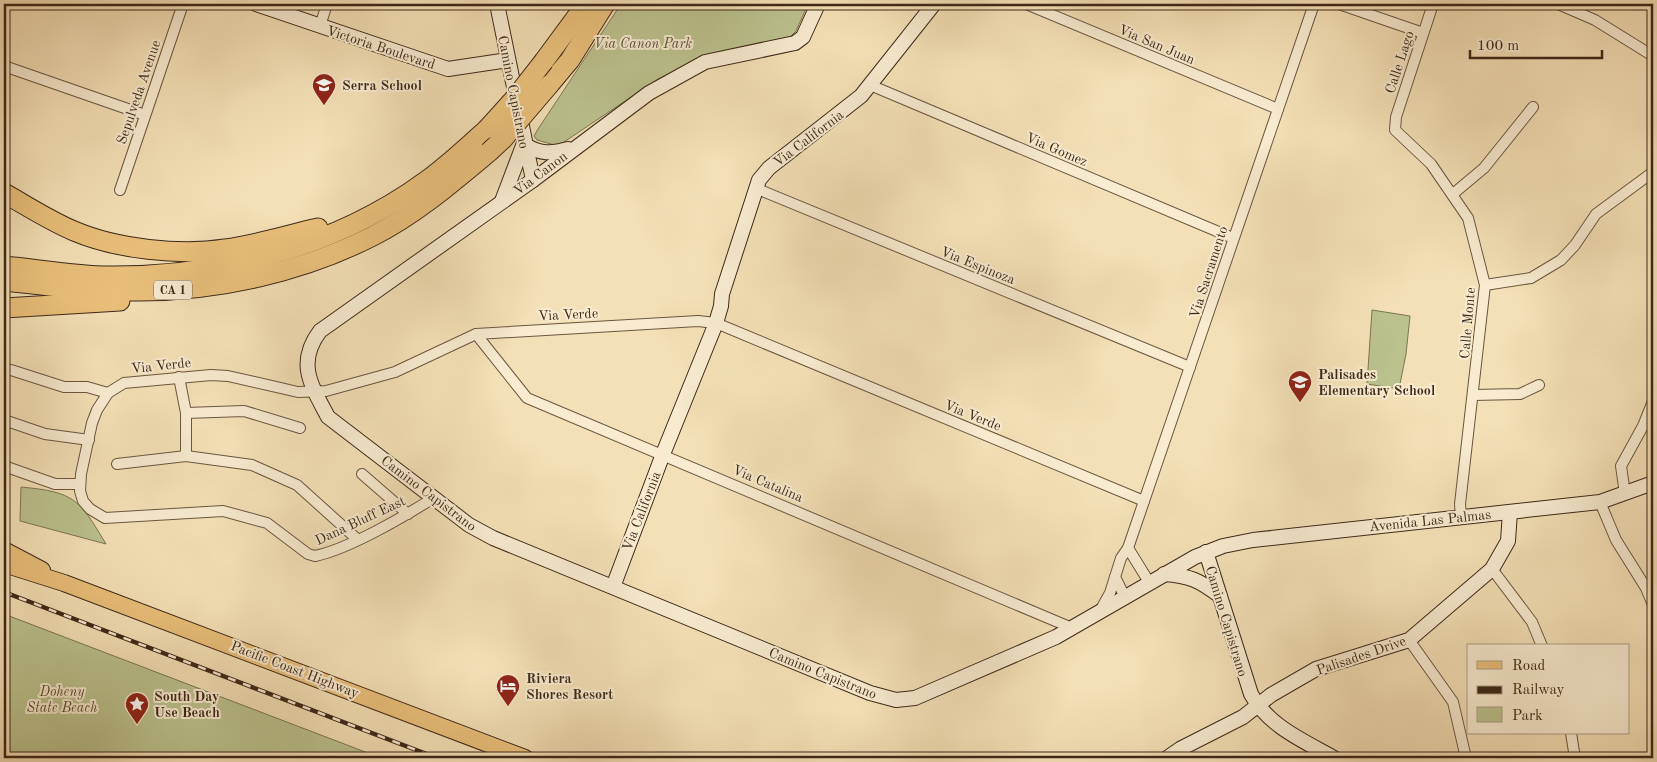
<svg xmlns="http://www.w3.org/2000/svg" width="1657" height="762" viewBox="0 0 1657 762" font-family="'Old Standard TT',serif">
<rect width="100%" height="100%" fill="#f4e0b6"/>
<filter id="stains"><feTurbulence type="fractalNoise" baseFrequency=".004" numOctaves="4"/><feColorMatrix values="0 0 0 0 .2 0 0 0 0 .09 0 0 0 0 .02 0 0 0 .5 -.17"/></filter>
<radialGradient id="worn" r=".72"><stop offset=".6" stop-color="#630" stop-opacity="0"/><stop offset="1" stop-color="#630" stop-opacity=".3"/></radialGradient>
<!-- green -->
<g fill="#bbc28e" stroke="#7c7553">
<polygon points="621,4 808,4 796,31 788,39 689,64 658,79 558,146 537,140 534,136 538,129"/>
<polygon points="1372,310 1410,316 1406,354 1399,389 1367,384"/>
<path d="M21,487c54,5 58,12 85,57l-86,-23z"/>
<polygon points="4,614 381,758 38,758 4,751"/>
</g>
<!-- water -->
<polygon fill="#9fbbb7" stroke="#788077" points="4,751 38,758 4,758"/>
<g fill="none" stroke-linecap="round" stroke-linejoin="round">
<!-- street casing -->
<g stroke="#6b5640" stroke-width="12">
<g id="street">
<polyline points="1026,4 1278,109"/>
<polyline points="1339,4 1423,33"/>
<polyline points="1433,4 1396,117 1395,130 1431,164 1468,218 1485,285 1460,504 1461,517"/>
<polyline points="1558,4 1595,20 1653,56"/>
<polyline points="320,26 327,4"/>
<polyline points="4,66 145,115"/>
<polyline points="870,85 1233,238"/>
<polyline points="755,188 1190,367"/>
<polyline points="120,190 183,4"/>
<polyline points="1453,194 1484,168 1533,107"/>
<polyline points="1485,285 1531,278 1561,260 1575,245 1596,214 1653,172"/>
<polyline points="476,334 527,398 1072,628"/>
<polyline points="11,370 64,387 87,387 108,393"/>
<polyline points="179,377 186,413 186,456"/>
<polyline points="1473,395 1520,394 1539,385"/>
<polyline points="186,413 244,411 300,428"/>
<polyline points="4,420 45,434 89,440"/>
<polyline points="117,464 186,456 252,465 297,485 357,539"/>
<polyline points="4,466 55,484 80,484"/>
<polyline points="362,474 408,514"/>
<polyline points="1625,494 1621,466 1643,426 1653,401"/>
<path d="M435,497c-30,19 -86,52 -120,59l-7,-2 -41,-31 -44,-12 -118,7 -15,-9 -7,-8 -3,-10 1,-17 11,-51 5,-13 11,-17 16,-10 87,-8 17,1 70,16 28,-1 69,-19 81,-38 222,-13 18,2 428,178"/>
<polyline points="1600,502 1616,540 1646,588 1653,605"/>
<polyline points="1128,548 1149,582"/>
<polyline points="1492,569 1532,622 1542,646"/>
<polyline points="1125,597 1115,577 1121,558 1128,548 1314,4"/>
<polyline points="1100,611 1110,593 1115,577"/>
<polyline points="1409,640 1453,702 1466,758"/>
<polyline points="1571,733 1575,758"/>
</g>
</g>
<!-- secondary casing -->
<g stroke="#3d2818" stroke-width="16">
<g id="secondary">
<polyline points="256,4 448,69 508,60"/>
<polyline points="497,4 533,180"/>
<path d="M818,4l-15,33 -8,6 -90,19 -56,31 -116,87 -213,151c-24,32 -9,54 8,86l141,108 24,13 377,155 26,7 19,-2 141,-61 139,-80 28,-11 30,-6 347,-38 53,-19"/>
<path d="M525,145c16,9 26,9 43,4"/>
<polyline points="502,201 524,143"/>
<path d="M1206,552l45,142c17,32 53,47 83,64"/>
<path d="M1164,574c26,2 35,6 56,22"/>
<polyline points="613,587 663,454 716,323 721,306 722,294 759,180 769,168 861,96 934,4"/>
<polyline points="1167,758 1180,749 1243,717 1271,695 1316,669 1409,640 1492,569 1508,541 1510,512"/>
</g>
</g>
<!-- primary casing -->
<g stroke="#3d2818" stroke-width="18">
<g id="primary">
<polyline points="4,550 42,570"/>
<polyline points="4,564 64,583 525,758"/>
</g>
</g>
<!-- highway casing -->
<g stroke="#3d2818" stroke-width="21">
<g id="highway">
<polyline points="544,61 586,4"/>
<polyline points="549,85 570,60 605,4"/>
<path d="M4,193c23,13 46,28 70,38 42,18 106,25 151,18 31,-4 62,-14 93,-21"/>
<path d="M4,266c34,3 70,10 105,10 111,1 227,-29 317,-95 22,-16 41,-34 61,-52"/>
<path d="M4,281c45,5 90,11 135,10 79,0 163,-19 234,-55 43,-22 79,-53 116,-84"/>
<polyline points="4,308 120,301"/>
</g>
</g>
<!-- street -->
<use href="#street" stroke="#f8ebd0" stroke-width="10"/>
<!-- secondary -->
<use href="#secondary" stroke="#f8ebd0" stroke-width="14"/>
<!-- primary -->
<use href="#primary" stroke="#eac07b" stroke-width="16"/>
<!-- highway -->
<use href="#highway" stroke="#eac07b" stroke-width="19"/>
<!-- rail casing -->
<g stroke="#3d2818" stroke-width="4.5">
<polyline id="rail" points="4,592 437,758"/>
</g>
<!-- rail -->
<use href="#rail" stroke="#f8ebd0" stroke-width="2.5" stroke-dasharray="8" stroke-linecap="butt"/>
<!-- highway-bridge casing -->
<g stroke="#3d2818" stroke-width="21" stroke-linecap="butt">
<g id="highway-bridge">
<polyline points="487,129 515,98 544,61"/>
<polyline points="489,152 503,139 549,85"/>
</g>
</g>
<!-- highway-bridge -->
<use href="#highway-bridge" stroke="#eac07b" stroke-width="19"/>
</g>
<!-- icons -->
<defs>
<g id="school-pin" transform="scale(1.25)"><path d="M0 17L-7.5 6A9.5 9.5 0 1 1 7.5 6Z" fill="#8f2418" stroke="#f8ebd0"/><path d="M0-5L7-2L0 1L-7-2ZM-4 1L0 2.5L4 1V4Q0 6-4 4Z" fill="#fff"/></g>
<g id="hotel-pin" transform="scale(1.25)"><path d="M0 17L-7.5 6A9.5 9.5 0 1 1 7.5 6Z" fill="#8f2418" stroke="#f8ebd0"/><path d="M-6-4.5h1.5V1H6V5H4.5V3h-9V5H-6ZM-4 0a1.8 1.8 0 1 1 3.6 0ZM.5 0V-2.5h3Q6-2.5 6 0Z" fill="#fff"/></g>
<g id="sight-pin" transform="scale(1.25)"><path d="M0 17L-7.5 6A9.5 9.5 0 1 1 7.5 6Z" fill="#8f2418" stroke="#f8ebd0"/><path d="M0-6L1.8-2.2L6-1.7L2.9 1.2L3.7 5.4L0 3.3L-3.7 5.4L-2.9 1.2L-6-1.7L-1.8-2.2Z" fill="#fff"/></g>
</defs>
<g fill-rule="evenodd">
<use href="#school-pin" x="324" y="85"/>
<use href="#school-pin" x="1300" y="382"/>
<use href="#hotel-pin" x="508" y="686"/>
<use href="#sight-pin" x="137" y="704"/>
</g>
<g text-anchor="middle" stroke-width="4" stroke-linejoin="round" paint-order="stroke">
<!-- shield labels -->
<rect fill="#f8ebd0" stroke="#75624f" stroke-width="1" x="154" y="280.5" width="38" height="19" rx="4"/>
<g font-size="12" font-weight="bold" fill="#3d2818">
<text x="173" y="294">CA 1</text>
</g>
<!-- park labels -->
<g font-size="14" font-style="italic" fill="#5c4e36" stroke="#f8ebd0">
<text x="643" y="48">Via Canon Park</text>
<text x="62" y="696">Doheny<tspan x="62" dy="16">State Beach</tspan></text>
</g>
<!-- street labels -->
<g font-size="14" fill="#3d2818" stroke="#f8ebd0">
<text transform="translate(1157 44) rotate(23)" y="5">Via San Juan</text>
<text transform="translate(381 47) rotate(18)" y="5">Victoria Boulevard</text>
<text transform="translate(1399 62) rotate(-72)" y="5">Calle Lago</text>
<text transform="translate(138 92) rotate(-71)" y="5">Sepulveda Avenue</text>
<text transform="translate(514 92) rotate(79)" y="5">Camino Capistrano</text>
<text transform="translate(808 138) rotate(-37)" y="5">Via California</text>
<text transform="translate(1057 149) rotate(23)" y="5">Via Gomez</text>
<text transform="translate(540 173) rotate(-37)" y="5">Via Canon</text>
<text transform="translate(978 265) rotate(22)" y="5">Via Espinoza</text>
<text transform="translate(1208 272) rotate(-72)" y="5">Via Sacramento</text>
<text transform="translate(568 314) rotate(-3)" y="5">Via Verde</text>
<text transform="translate(1467 323) rotate(-85)" y="5">Calle Monte</text>
<text transform="translate(161 365) rotate(-6)" y="5">Via Verde</text>
<text transform="translate(973 415) rotate(22)" y="5">Via Verde</text>
<text transform="translate(768 483) rotate(23)" y="5">Via Catalina</text>
<text transform="translate(429 493) rotate(37)" y="5">Camino Capistrano</text>
<text transform="translate(641 511) rotate(-69)" y="5">Via California</text>
<text transform="translate(360 520) rotate(-25)" y="5">Dana Bluff East</text>
<text transform="translate(1430 520) rotate(-6)" y="5">Avenida Las Palmas</text>
<text transform="translate(1227 621) rotate(73)" y="5">Camino Capistrano</text>
<text transform="translate(1361 655) rotate(-19)" y="5">Palisades Drive</text>
<text transform="translate(295 669) rotate(21)" y="5">Pacific Coast Highway</text>
<text transform="translate(823 673) rotate(22)" y="5">Camino Capistrano</text>
</g>
<!-- poi labels -->
<g font-size="14" font-weight="bold" fill="#3d2818" stroke="#f8ebd0" text-anchor="start">
<text x="342" y="90">Serra School</text>
<text x="1318" y="379">Palisades<tspan x="1318" dy="16">Elementary School</tspan></text>
<text x="526" y="683">Riviera<tspan x="526" dy="16">Shores Resort</tspan></text>
<text x="154" y="701">South Day<tspan x="154" dy="16">Use Beach</tspan></text>
</g>
</g>
<!-- margin -->
<rect width="1657" height="762" fill="none" stroke="#f4e0b6" stroke-width="20"/>
<rect x="5" y="5" width="1647" height="752" fill="none" stroke="#3d2818" stroke-width="2.5"/>
<rect x="10" y="10" width="1637" height="742" fill="none" stroke="#3d2818"/>
<!-- legend -->
<rect x="1467" y="644" width="162" height="90" fill="#f8ebd0" stroke="#ad9d86"/>
<rect x="1477" y="661" width="25" height="8" fill="#eac07b" stroke="#ad9d86"/>
<text x="1512" y="670" font-size="15" fill="#3d2818">Road</text>
<rect x="1477" y="686" width="25" height="8" fill="#3d2818" stroke="#ad9d86"/>
<text x="1512" y="694" font-size="15" fill="#3d2818">Railway</text>
<rect x="1477" y="707" width="25" height="15" fill="#bbc28e" stroke="#ad9d86"/>
<text x="1512" y="720" font-size="15" fill="#3d2818">Park</text>
<!-- scale -->
<path d="M1470 50v8h132v-8" fill="none" stroke="#3d2818" stroke-width="2.5"/>
<text x="1477" y="50" font-size="15" fill="#3d2818" stroke="#f8ebd0" stroke-width="4" paint-order="stroke">100 m</text>
<rect width="100%" height="100%" filter="url(#stains)"/>
<rect width="100%" height="100%" fill="url(#worn)"/>
</svg>
